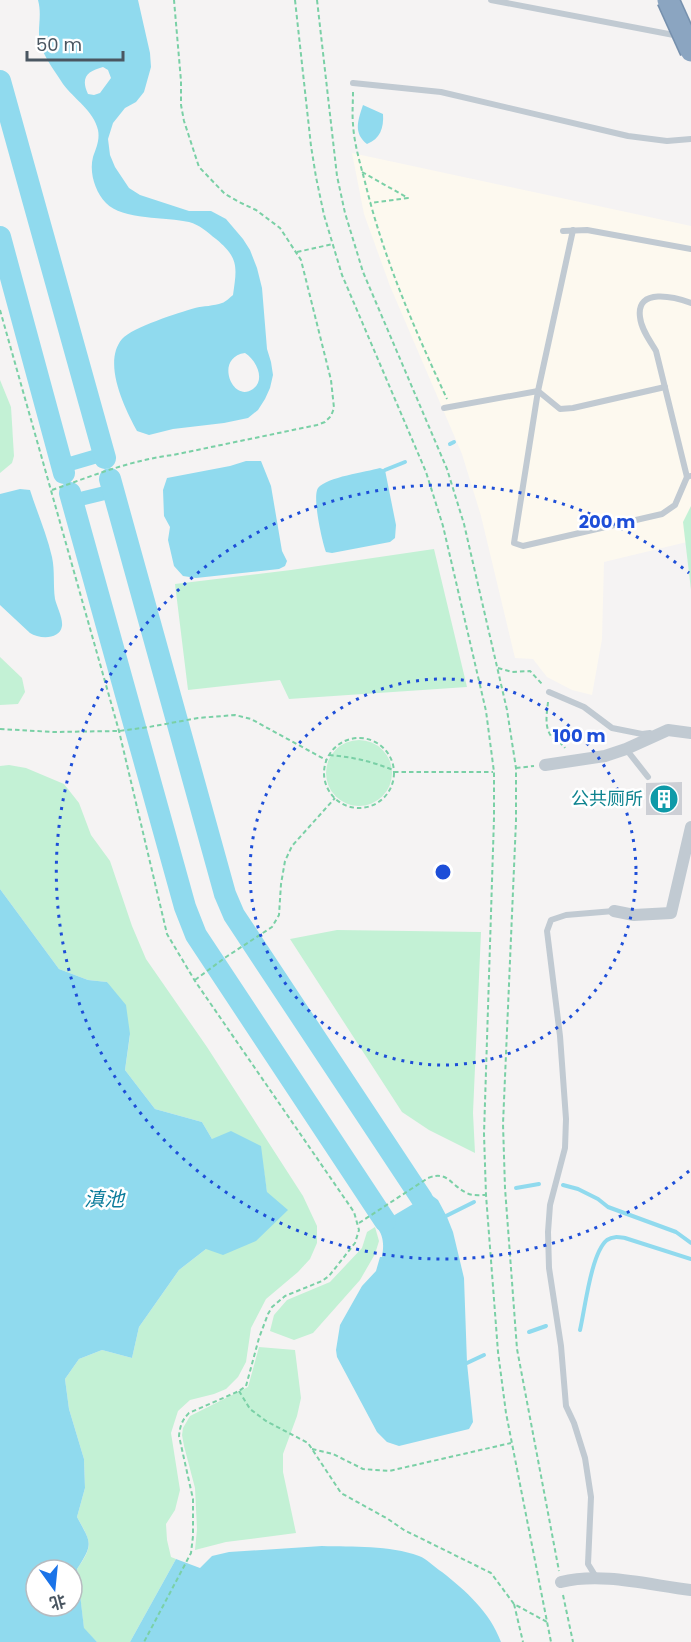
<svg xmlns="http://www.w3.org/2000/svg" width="691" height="1642" viewBox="0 0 691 1642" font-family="Poppins,'Noto Sans SC',sans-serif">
<rect width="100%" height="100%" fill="#f5f3f3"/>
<!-- commercial -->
<polygon fill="#fdf9ef" points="352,153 691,226 691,541 604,562 602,639 592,695 572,690 547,677 533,659 515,658 481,516 462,454 390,286 364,214"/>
<!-- green -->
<g fill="#c3f1d5">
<polygon points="0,380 11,407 14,456 12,463 0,473"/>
<polygon points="691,506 691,590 683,522"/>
<polygon points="434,549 467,687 289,699 280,680 188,690 175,584 291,570"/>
<polygon points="0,657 22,678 25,692 18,704 0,705"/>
<circle cx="359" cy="773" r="33"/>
<path d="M9,765l17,3 38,16 15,19 12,32 19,26 22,65 14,33 61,88 96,149 14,30v17l-7,16 -12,13 -32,27 -15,29 -5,34 -8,15 -12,12 -12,5 -24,6 -12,11 -7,22 9,57 -5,20 -9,14 1,16 4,17 5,2 -46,83h-33l-13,-13 -7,-60c17,-24 14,-27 0,-52l8,-29 -1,-29 -15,-50 -4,-30 14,-20 23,-9 30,8 7,-31 40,-57 27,-21 61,-57 -7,-46 -48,-7 -10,-17 -47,-13 -30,-39 5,-35 -23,-53 -19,-2 -29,-11 -59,-80v-123z"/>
<polygon points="337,930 481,932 473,1113 475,1153 429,1130 402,1112 290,939"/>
<polygon points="375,1227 379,1241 375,1254 360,1280 313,1333 294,1340 270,1331 274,1315 287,1300 330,1282 362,1248 367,1232"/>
<polygon points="259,1347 295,1350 301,1398 297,1416 283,1454 283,1472 296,1533 226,1542 195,1550 197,1529 195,1488 184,1446 182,1435 183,1428 190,1416 248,1387"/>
</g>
<!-- water -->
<g fill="#90daee" fill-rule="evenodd">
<path d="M38,0h100l12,53 1,14 -7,25 -8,10 -11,6 -12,15 -5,16 2,16 5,12 14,21 11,7 49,16h22l15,8 17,20 7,11 7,18 5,20 5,61 4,13 2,13 -3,13 -5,11 -7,11 -10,8 -24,5 -51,6 -24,6 -12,-4c-12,-22 -35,-68 -15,-92 11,-12 56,-26 73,-31 8,-2 19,-2 27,-5 4,-1 8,-6 11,-8 4,-28 6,-37 -17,-56 -9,-7 -16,-14 -27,-17 -22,-5 -67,-2 -83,-19 -11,-11 -17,-31 -13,-46 3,-9 7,-17 5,-27 -4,-19 -24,-31 -35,-46 -7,-11 -16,-23 -21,-35 -7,-16 1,-31 -4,-49zM103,67l5,3 3,8 -11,15 -6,2 -6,-1c-8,-17 0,-23 15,-27zM245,353c11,7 21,26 8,36 -21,15 -39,-32 -8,-36z"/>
<path d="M363,105l20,9c1,14 -3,25 -16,30 -14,-11 -9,-24 -4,-39z"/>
<polygon points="246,461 261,461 271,486 282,551 287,561 285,566 279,569 196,578 183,576 174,566 168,540 170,527 164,516 163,490 167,478 230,466"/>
<path d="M380,468l5,2 11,55 -1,13 -5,4 -58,11 -6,-1c-4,-11 -14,-55 -8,-64 9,-11 48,-16 62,-20z"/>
<path d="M20,489l10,1c7,22 17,45 22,67 3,14 1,28 3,42 2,8 8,19 7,27 -2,14 -23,13 -32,7l-30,-28v-111z"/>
<path d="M0,889l59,80 29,11 19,2 19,23 4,29 -5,36 30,39 47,13 10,17 19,-8 30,15 6,46 21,18 -32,31 -33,14 -17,-6 -27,21 -40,57 -7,31 -30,-8 -23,9 -14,20 4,30 15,50 1,29 -8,29c14,26 17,26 0,52l7,59 13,14h-97zM36,1570h36v36h-36z"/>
<path d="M430,1194l8,6 9,17 6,15 11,46 3,85 6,59 -4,7 -70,17 -12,-4 -10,-10 -40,-75 -1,-7 4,-25 22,-39 14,-15 4,-14h2c2,-12 2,-21 -6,-31z"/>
<path d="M322,1546c31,1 67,-1 97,10 8,3 15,11 23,16 24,19 48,40 59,70h-371l46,-83 24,9 12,-12 17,-4z"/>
</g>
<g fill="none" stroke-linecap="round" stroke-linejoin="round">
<!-- stream -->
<g stroke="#90daee" stroke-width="4">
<polyline points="450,444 454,442"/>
<polyline points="385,470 405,462"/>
<polyline points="563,1185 578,1189 598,1199 608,1207 676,1232 691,1243"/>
<polyline points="516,1188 539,1184"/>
<polyline points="446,1216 474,1202"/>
<path d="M580,1330c5,-21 11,-77 27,-90 6,-4 11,-3 18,-2l66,21"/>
<polyline points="529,1332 546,1326"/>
<polyline points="467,1363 484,1355"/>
</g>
<!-- canal -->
<g stroke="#90daee" stroke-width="14">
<polyline points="63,466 104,454"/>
<polyline points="72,501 113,491"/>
</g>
<!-- river -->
<g stroke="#90daee" stroke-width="22">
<polyline points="0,81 105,458"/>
<polyline points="0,237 64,473"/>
<polyline points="110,479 225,894 234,915 422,1199"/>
<polyline points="70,493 185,907 196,935 385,1221"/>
</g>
</g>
<!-- building -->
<polygon fill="#cdcfd5" points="682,782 682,815 646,815 646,783"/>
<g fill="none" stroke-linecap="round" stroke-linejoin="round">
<!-- path -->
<g stroke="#7ad0a6" stroke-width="2" stroke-dasharray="4.5 3" stroke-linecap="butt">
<polyline points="295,0 311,146 316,177 324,215 342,275 426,472 443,526 486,711 494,772 494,818 484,1134 486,1195 498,1352 506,1413 551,1642"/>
<polyline points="317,0 337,176 345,213 363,272 447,469 464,524 507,710 516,768 516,821 503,1124 505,1188 517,1349 559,1571"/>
<path d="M353,92c0,10 -1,21 0,32 1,19 7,39 12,58 18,75 49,146 82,217"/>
<polyline points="362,172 408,198 370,203"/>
<polyline points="297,252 333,244"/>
<path d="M0,310l119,421 48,203 28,47 159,231 5,18 -4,13 -26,33 -7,5 -37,15 -13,11 -4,7 -9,24 -13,48 -7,5 -50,22c-7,7 -9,13 -10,23l14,63v37l-2,17 -47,89"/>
<path d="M52,490c40,-14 79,-30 121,-35l144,-30 8,-3 6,-6 3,-8 -3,-28 -30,-120 -21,-32 -24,-18 -17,-8 -14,-8 -26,-27 -15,-46 -3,-16v-24l-7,-81"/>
<polyline points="498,668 512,672 530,671 542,684"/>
<path d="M548,702c-1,11 -4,24 3,34 4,5 10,6 14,12"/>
<polyline points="0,729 53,732 119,731 149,727 198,718 235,715 251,719 326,760"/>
<circle cx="359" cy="773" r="35"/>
<path d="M329,755c23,2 42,6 64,15"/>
<polyline points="516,768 534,766"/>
<polyline points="394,772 493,772"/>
<polyline points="195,980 226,957 272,927 279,915 281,884 285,861 292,846 335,798"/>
<path d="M359,1223l69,-45c20,-8 23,8 39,15 5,3 13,2 19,2"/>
<polyline points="239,1391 250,1409 266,1421 308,1443 341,1493 388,1519 404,1530 491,1573 514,1604 547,1622"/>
<polyline points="312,1449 333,1454 363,1469 389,1471 511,1443"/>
<polyline points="563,1595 573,1642"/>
<polyline points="514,1604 523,1642"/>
</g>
<!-- service -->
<g stroke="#c1cad2" stroke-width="6">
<polyline points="491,0 679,36"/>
<polyline points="353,83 441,92 628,136 667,141 691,139"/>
<polyline points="573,230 538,391 514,543 523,546 662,514 675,505 687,477"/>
<polyline points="563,231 587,230 691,249"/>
<polyline points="444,408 538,391 560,409 573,408 665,387"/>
<path d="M690,476l-3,1 -31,-126c-6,-10 -15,-22 -16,-34 -4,-30 35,-20 51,-14"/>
<polyline points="549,692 584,707 612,728 642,734 650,733"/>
<polyline points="626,749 648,777"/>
<polyline points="596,1577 588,1564 591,1497 585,1458 574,1423 566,1406 561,1346 549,1268 548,1232 550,1205 565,1148 566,1119 560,1036 547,931 551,920 566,915 614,911"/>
</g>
<!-- minor -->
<g stroke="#c1cad2" stroke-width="12">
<polyline points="545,765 605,756 626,749 668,730 691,733"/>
<polyline points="614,911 634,915 671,913 691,827"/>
<path d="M561,1582c41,-10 88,3 130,8"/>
</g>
<!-- motorway-bridge casing -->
<g stroke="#7690ad" stroke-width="24" stroke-linecap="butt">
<polyline id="motorway-bridge" points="668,0 691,51"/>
</g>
<!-- motorway-bridge -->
<use href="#motorway-bridge" stroke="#8ba5c1" stroke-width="21"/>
</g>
<!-- distance rings -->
<g fill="none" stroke="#1d4ed8" stroke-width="3" stroke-dasharray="3 6">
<circle cx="443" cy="872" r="193"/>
<path d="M689 1171A387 387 0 1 1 689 573"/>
</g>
<!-- icons -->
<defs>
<g id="building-disc" transform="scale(1.5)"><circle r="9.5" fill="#0f9aa8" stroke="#fff"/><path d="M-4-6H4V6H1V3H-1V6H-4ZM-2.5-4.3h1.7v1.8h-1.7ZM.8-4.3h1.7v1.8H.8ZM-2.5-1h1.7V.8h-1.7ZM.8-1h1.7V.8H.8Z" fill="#fff"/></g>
</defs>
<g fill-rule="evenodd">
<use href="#building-disc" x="664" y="799"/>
</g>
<g text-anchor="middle" stroke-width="5" stroke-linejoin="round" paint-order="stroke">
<!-- culture labels -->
<g font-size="18" fill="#0d838f" stroke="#fff" text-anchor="end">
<text x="643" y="805">公共厕所</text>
</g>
<!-- water labels -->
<g font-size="20" font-style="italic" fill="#0c7c9b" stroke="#fff">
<text x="104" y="1206">滇池</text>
</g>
</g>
<circle cx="443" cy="872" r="9" fill="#1d4ed8" stroke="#fff" stroke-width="3"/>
<g font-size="18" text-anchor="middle" font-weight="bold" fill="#1d4ed8" stroke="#fff" stroke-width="5" stroke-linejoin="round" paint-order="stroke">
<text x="607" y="528">200 m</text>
<text x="579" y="742">100 m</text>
</g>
<!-- north arrow -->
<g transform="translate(54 1588) rotate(165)"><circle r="28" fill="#ffffff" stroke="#b7bbc0" stroke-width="1.5"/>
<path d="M0-4.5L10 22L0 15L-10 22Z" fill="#1a73e8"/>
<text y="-9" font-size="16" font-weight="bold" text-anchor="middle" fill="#4a5661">北</text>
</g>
<!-- scale -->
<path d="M27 51v9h96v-9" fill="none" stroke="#4a5661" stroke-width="3"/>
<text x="36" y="51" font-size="18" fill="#4a5661" stroke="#ffffff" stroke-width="4.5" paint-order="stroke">50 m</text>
</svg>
